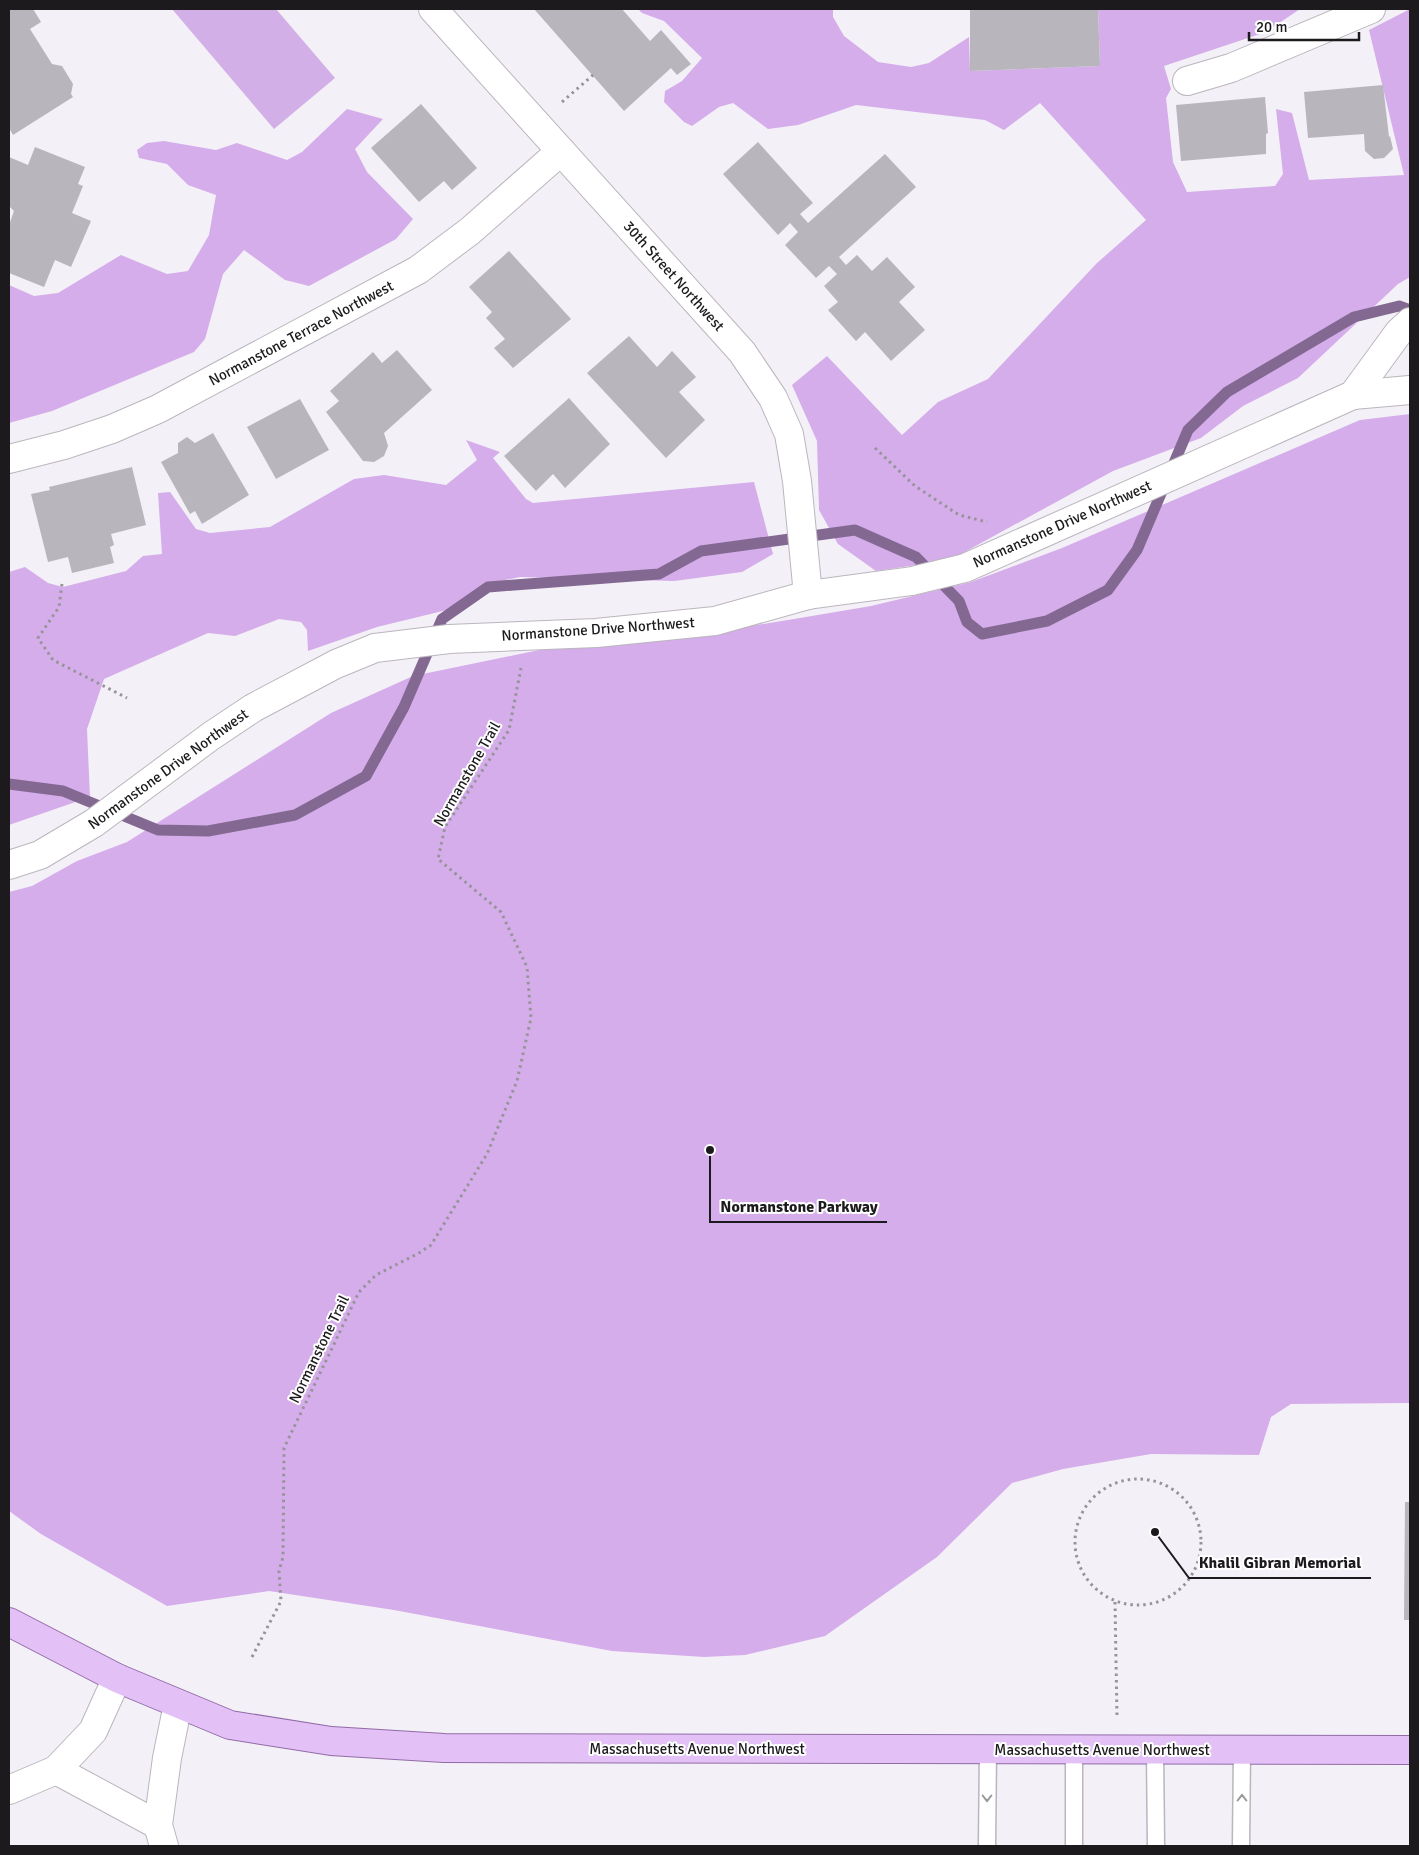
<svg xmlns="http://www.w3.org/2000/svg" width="1419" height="1855" viewBox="0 0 1419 1855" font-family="Signika,sans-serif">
<rect width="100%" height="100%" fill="#f4f0f7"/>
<!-- green -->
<polygon fill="#d2afe6" points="172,9 276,9 335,78 274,129"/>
<!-- forest -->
<g fill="#d4adea">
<polygon points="638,9 833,9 833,17 844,36 878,62 911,67 929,63 969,37 970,71 1100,66 1098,9 1300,9 1266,32 1164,66 1171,89 1166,98 1173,162 1187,192 1275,186 1283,174 1276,109 1292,113 1309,180 1404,175 1369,30 1410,9 1410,277 1398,284 1298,378 1243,406 1201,438 1113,471 950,560 876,571 838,544 819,510 817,441 792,385 827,356 902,435 938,402 988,379 1097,263 1146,220 1040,103 1004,130 985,120 856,105 798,125 768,129 733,103 719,107 692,126 684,122 664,102 665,91 682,81 702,58 664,21 642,13"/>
<polygon points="347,109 383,119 355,149 367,172 413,219 396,239 309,286 285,280 244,250 223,274 205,339 194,352 52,411 9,423 9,285 34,296 58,293 121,255 167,274 188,271 209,235 216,195 188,185 167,164 139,158 137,150 147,143 164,141 216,150 237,143 287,160 302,152"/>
<polygon points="1410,414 1410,1403 1291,1404 1271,1417 1259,1455 1151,1454 1063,1469 1012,1483 937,1557 825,1636 745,1655 704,1657 612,1651 394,1610 269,1591 167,1606 41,1534 9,1511 9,892 32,886 77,861 127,842 331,713 413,676 549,648 665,640 800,618 871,606 971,582 1062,548 1360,420"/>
<polygon points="466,440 500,452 493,458 526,499 533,503 754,482 773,554 742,572 674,581 520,577 486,584 451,609 377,627 308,651 307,630 301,622 279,619 235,636 208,633 104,679 87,729 90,797 9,825 9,572 25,567 48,583 63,587 126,571 143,556 162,554 158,493 170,492 196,529 210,533 270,527 354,479 384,475 446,485 477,460"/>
</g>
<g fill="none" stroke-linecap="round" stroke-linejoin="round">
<!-- stream -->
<polyline stroke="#836892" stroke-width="11" points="9,784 63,791 158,830 208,831 295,815 366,776 404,707 442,619 488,587 659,574 701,551 855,530 916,557 959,601 967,622 982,634 1047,621 1108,590 1137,550 1188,430 1227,392 1354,317 1399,306 1410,310"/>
</g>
<!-- building -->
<g fill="#b9b5bc">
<polygon points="9,9 33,9 41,22 30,29 52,64 62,66 73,84 71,94 73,97 13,135 9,128"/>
<polygon points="534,9 622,9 650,41 661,30 691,64 677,75 671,68 624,111"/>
<polygon points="970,9 1098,9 1100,66 970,71"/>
<polygon points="1383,85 1389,137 1390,136 1393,149 1384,158 1374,159 1365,151 1364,134 1308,138 1304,92"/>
<polygon points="1265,97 1268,133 1266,134 1266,154 1181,161 1176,105"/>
<polygon points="421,104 477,168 452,190 444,181 419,202 371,148"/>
<polygon points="758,142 813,203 800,214 808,223 885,154 916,187 839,257 846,265 857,255 872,271 887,257 915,287 899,302 925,330 891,361 865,332 856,341 828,310 838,302 824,286 837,274 829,266 816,278 785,245 798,232 790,223 778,235 723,174"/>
<polygon points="35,147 85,167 78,184 83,186 72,213 91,221 71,267 55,260 44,287 9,273 9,225 14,211 9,206 9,157 28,165"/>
<polygon points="509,251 571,319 513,368 494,348 505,339 486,318 492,312 469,287"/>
<polygon points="629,336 657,367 672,351 696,377 679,392 705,420 666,458 587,373"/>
<polygon points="397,350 432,390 384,433 388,446 384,456 374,462 363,461 326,412 339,401 330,391 373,352 382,363"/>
<polygon points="569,398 610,444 565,488 553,474 536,491 504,456"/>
<polygon points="300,399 329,450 276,479 247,427"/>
<polygon points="213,433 249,495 202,524 195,511 190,514 161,462 178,453 178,443 187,437 195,443"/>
<polygon points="132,467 146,525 111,534 114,545 110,547 114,563 72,573 68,557 48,562 31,494 50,490 49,487"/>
<polygon points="1405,1502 1410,1502 1410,1620 1404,1620"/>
</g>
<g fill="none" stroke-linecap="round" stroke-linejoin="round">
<!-- service casing -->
<g stroke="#bbb6bd" stroke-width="19">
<g id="service">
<polyline points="1074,1750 1074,1846"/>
<polyline points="1155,1750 1156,1846"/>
<polyline points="987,1846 988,1749"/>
<polyline points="1241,1846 1242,1750"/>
</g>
</g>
<!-- minor casing -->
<g stroke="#bbb6bd" stroke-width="30">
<g id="minor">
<polyline points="433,9 742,352 773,398 789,434 797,481 808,595"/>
<polyline points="1187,81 1231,68 1371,9"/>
<polyline points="1353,395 1410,390"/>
<polyline points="9,459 64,445 112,429 158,409 418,270 470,231 561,151"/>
<polyline points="9,865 40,855 94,823 211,736 253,708 336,664 375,648 449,639 596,633 715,621 808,595 912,581 965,568 1353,395 1399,332 1410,322"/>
<polyline points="56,1770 158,1825"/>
<polyline points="9,1790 56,1770 93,1731 117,1678"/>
<polyline points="164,1846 158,1825 167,1758 178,1704"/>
</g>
</g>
<!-- primary casing -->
<g stroke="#916ba6" stroke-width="30">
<polyline id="primary" points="9,1622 117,1678 230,1725 331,1741 444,1748 1410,1750"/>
</g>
<!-- path -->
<g stroke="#979499" stroke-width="3" stroke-dasharray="2.5 4" stroke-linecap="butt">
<polyline points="562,102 593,75"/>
<polyline points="875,448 915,486 959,515 987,522"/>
<polyline points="62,584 59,607 38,638 53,660 127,698"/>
<circle cx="1138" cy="1542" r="63"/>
<polyline points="1115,1602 1117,1717"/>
<polyline points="252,1657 281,1601 279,1571 283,1557 284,1448 359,1292 376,1275 419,1253 431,1245 487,1154 517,1081 531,1018 527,967 501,912 438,859 445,827 509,730 521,668"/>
</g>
<!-- service -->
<use href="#service" stroke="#fff" stroke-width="16"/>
<!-- minor -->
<use href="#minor" stroke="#fff" stroke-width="28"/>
<!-- primary -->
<use href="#primary" stroke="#e3c1f6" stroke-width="28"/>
</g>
<!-- one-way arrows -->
<defs><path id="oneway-chevron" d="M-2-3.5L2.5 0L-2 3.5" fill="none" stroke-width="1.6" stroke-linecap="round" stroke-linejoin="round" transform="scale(1.25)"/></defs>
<g stroke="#999899">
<use href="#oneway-chevron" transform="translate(987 1798) rotate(90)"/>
<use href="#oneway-chevron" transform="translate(1242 1798) rotate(-90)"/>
</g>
<g text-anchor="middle" stroke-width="4" stroke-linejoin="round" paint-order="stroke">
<!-- street labels -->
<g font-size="15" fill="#1c1a1d" stroke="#fff">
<text transform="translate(674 276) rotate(48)" y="5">30th Street Northwest</text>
<text transform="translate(301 333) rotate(-28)" y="5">Normanstone Terrace Northwest</text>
<text transform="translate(1062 524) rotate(-24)" y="5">Normanstone Drive Northwest</text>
<text transform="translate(598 629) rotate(-4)" y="5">Normanstone Drive Northwest</text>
<text transform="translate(168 769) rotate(-36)" y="5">Normanstone Drive Northwest</text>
<text transform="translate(467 774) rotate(-60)" y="5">Normanstone Trail</text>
<text transform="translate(319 1349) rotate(-64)" y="5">Normanstone Trail</text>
<text x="697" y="1754">Massachusetts Avenue Northwest</text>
<text x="1102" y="1755">Massachusetts Avenue Northwest</text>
</g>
</g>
<!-- callouts -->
<path fill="none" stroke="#1c1a1d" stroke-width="2" d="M710 1150L710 1222H887M1155 1532L1189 1578H1371"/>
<g fill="#1c1a1d" stroke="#fff" stroke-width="2">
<circle cx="710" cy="1150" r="5"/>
<circle cx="1155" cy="1532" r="5"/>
</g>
<g font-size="16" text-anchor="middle" font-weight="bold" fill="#1c1a1d" stroke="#fff" stroke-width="4" stroke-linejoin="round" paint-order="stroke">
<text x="799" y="1212">Normanstone Parkway</text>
<text x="1280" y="1568">Khalil Gibran Memorial</text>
</g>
<!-- border -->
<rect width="1419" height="1855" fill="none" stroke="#1c1a1d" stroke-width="20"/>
<!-- scale -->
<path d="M1249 32v8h110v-8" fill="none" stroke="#1c1a1d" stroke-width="2.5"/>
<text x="1256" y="32" font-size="15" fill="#1c1a1d" stroke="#ffffff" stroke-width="4" paint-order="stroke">20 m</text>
</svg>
